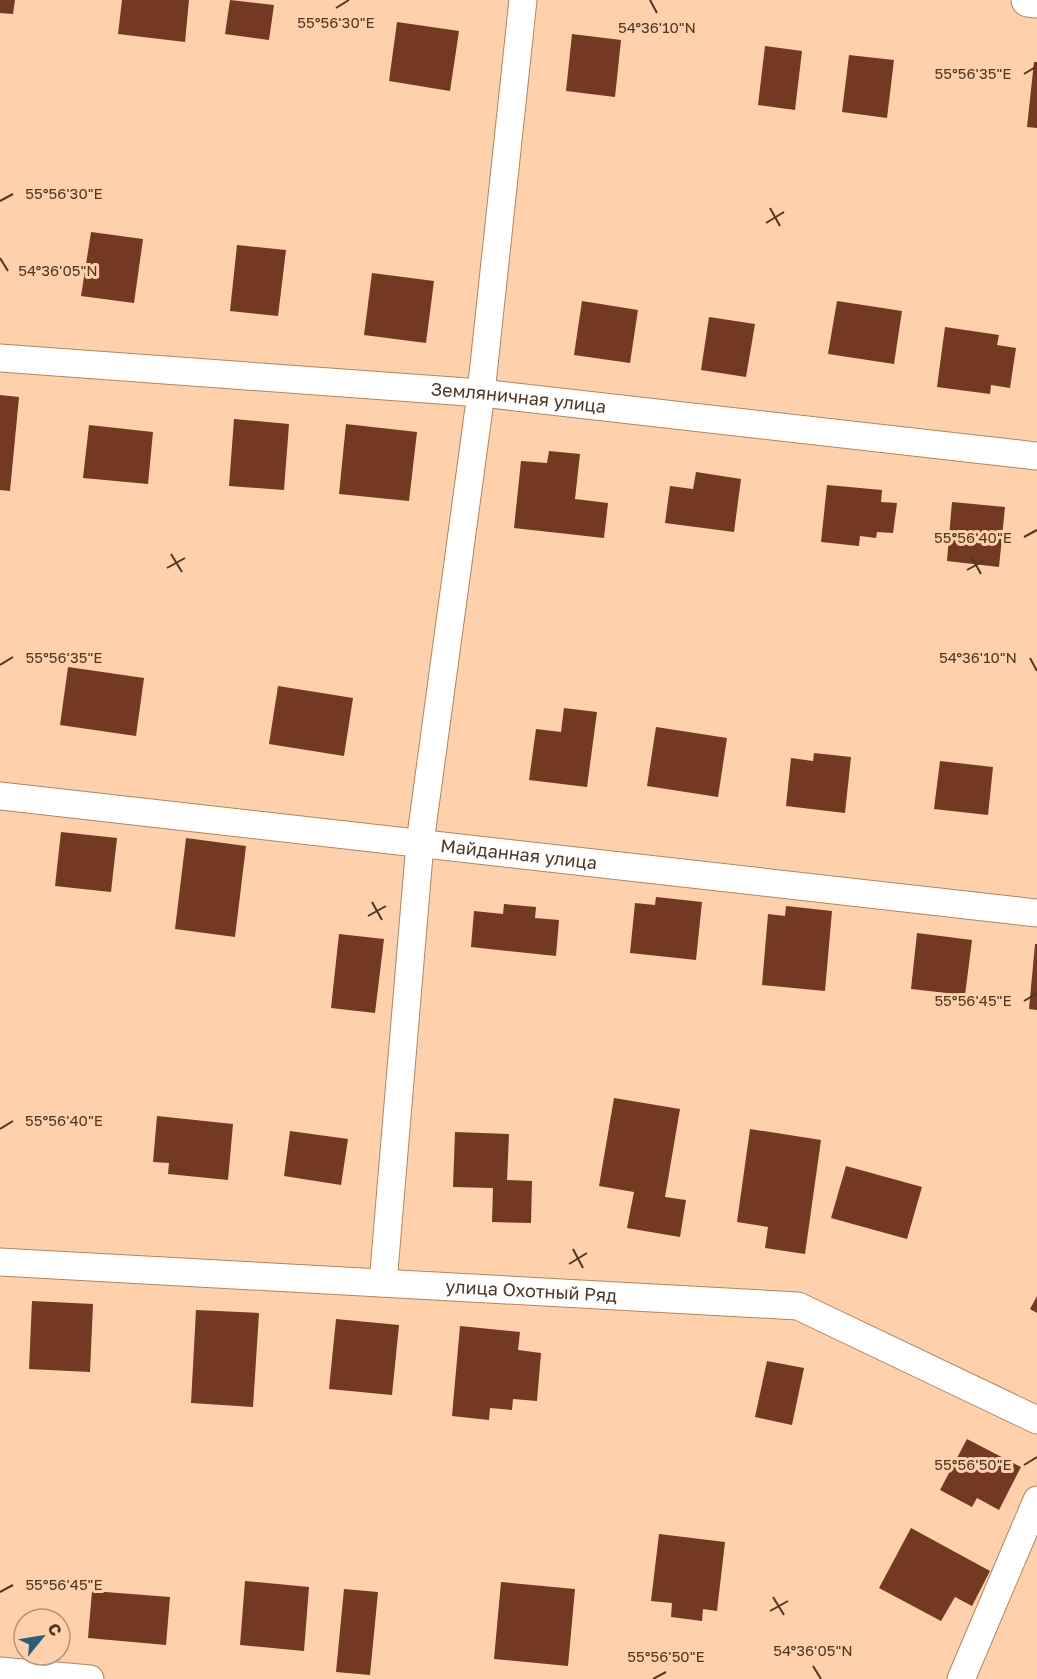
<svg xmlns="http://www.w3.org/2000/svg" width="1037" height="1679" viewBox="0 0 1037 1679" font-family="'Golos Text',sans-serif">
<rect width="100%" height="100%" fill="#fed0ab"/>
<!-- building -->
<g fill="#733923">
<polygon points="0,0 15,0 13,14 0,13"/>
<polygon points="122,0 189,0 185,42 118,34"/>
<polygon points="230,0 274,5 269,40 225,34"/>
<polygon points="397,22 459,31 450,91 389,81"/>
<polygon points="572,34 621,40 615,97 566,91"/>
<polygon points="765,46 802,51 795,110 758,105"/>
<polygon points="849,55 894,60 887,118 842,112"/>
<polygon points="1034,62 1037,62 1037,128 1027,127"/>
<polygon points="91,232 143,239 134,303 81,296"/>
<polygon points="237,245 286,250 278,316 230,311"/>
<polygon points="372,273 434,281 426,343 364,335"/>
<polygon points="582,301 638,310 630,363 574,355"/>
<polygon points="837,301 902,311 894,364 828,354"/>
<polygon points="709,317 755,324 746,377 701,370"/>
<polygon points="945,327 999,335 997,345 1016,348 1010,388 991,385 990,394 937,387"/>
<polygon points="0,395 19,397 10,491 0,490"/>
<polygon points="234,419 289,424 284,490 229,486"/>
<polygon points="346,424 417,432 409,501 339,494"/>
<polygon points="89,425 153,432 148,484 83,478"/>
<polygon points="549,451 580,454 575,499 608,503 604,538 514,528 521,461 547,463"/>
<polygon points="696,472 741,479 734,532 665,523 670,486 693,489"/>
<polygon points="827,485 882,490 881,502 897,503 893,533 877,532 876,538 860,536 859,546 821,542"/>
<polygon points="952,502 1005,507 999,567 947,561"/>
<polygon points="68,667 144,678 136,736 60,725"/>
<polygon points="278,686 353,698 344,756 269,744"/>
<polygon points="564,708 597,712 587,787 529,780 536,729 561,732"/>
<polygon points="656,727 727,738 718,797 647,786"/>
<polygon points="814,753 851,757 845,813 786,806 791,758 813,761"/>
<polygon points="940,761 993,767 988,815 934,809"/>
<polygon points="61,832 117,838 111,892 55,886"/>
<polygon points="186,838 246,846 235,937 175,929"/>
<polygon points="656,897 702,902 696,960 630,953 635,903 655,905"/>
<polygon points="504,904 536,907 535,918 559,920 556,956 471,947 474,911 503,914"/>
<polygon points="786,906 832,911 825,991 762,985 768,914 785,916"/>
<polygon points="917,933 972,940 965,995 911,989"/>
<polygon points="339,934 384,939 375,1013 331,1008"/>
<polygon points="1035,944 1037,944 1037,1010 1029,1009"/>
<polygon points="614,1098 680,1109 665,1197 686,1200 680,1237 627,1228 634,1192 599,1186"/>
<polygon points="157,1116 233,1124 228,1180 168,1174 169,1163 153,1162"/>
<polygon points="750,1129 821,1140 805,1254 765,1248 768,1227 737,1222"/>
<polygon points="290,1131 348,1139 341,1185 284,1176"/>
<polygon points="455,1132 509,1134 507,1180 532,1181 531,1223 492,1222 493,1188 453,1187"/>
<polygon points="846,1166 922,1187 907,1239 831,1218"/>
<polygon points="1037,1296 1037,1313 1030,1309"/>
<polygon points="32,1301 93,1304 90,1372 29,1369"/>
<polygon points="196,1310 259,1313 253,1407 191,1403"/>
<polygon points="336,1319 399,1325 392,1395 329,1389"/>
<polygon points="460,1326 520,1332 518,1350 541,1353 537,1401 513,1399 512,1410 490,1408 489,1420 452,1416"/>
<polygon points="767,1361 804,1368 792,1425 755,1417"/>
<polygon points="967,1439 1021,1467 999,1510 977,1498 972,1507 940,1490"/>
<polygon points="911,1528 990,1571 972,1606 955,1597 941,1621 879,1588"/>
<polygon points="659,1534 725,1542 717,1611 703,1609 702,1621 671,1617 672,1603 651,1601"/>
<polygon points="245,1581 309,1587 304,1651 240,1645"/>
<polygon points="501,1582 575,1589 568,1666 494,1659"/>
<polygon points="344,1589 378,1592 370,1675 336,1672"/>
<polygon points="92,1591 170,1597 166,1645 88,1638"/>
</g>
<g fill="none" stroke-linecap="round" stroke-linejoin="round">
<!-- minor casing -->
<g stroke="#b88457" stroke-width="29">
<g id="minor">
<path id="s1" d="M0,358l481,35 556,63"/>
<path id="s2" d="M0,796l1037,117"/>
<path id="s3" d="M0,1262l798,44 239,114"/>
<polyline points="383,1283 420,843 481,393 523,0"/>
<polyline points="0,1671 90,1679"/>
<polyline points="961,1679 1037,1500"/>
</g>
</g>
<!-- tertiary casing -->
<g stroke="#b88457" stroke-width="35">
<polyline id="tertiary" points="1028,0 1037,1"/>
</g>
<!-- minor -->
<use href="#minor" stroke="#fff" stroke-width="27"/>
<!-- tertiary -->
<use href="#tertiary" stroke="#fff" stroke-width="33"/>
</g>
<!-- ticks -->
<path fill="none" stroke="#4e3724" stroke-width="2" d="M650,0l7,13M336,8l13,-8M1024,74l13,-8M0,201l13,-7M770,208l10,18M766,223l18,-11M0,258l8,13M1024,537l13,-7M171,554l11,18M971,556l10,18M167,568l18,-10M967,570l18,-10M1030,658l7,13M0,665l13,-8M372,902l10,18M368,916l18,-10M1024,1001l13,-8M0,1129l13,-8M573,1249l10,19M569,1264l18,-11M1024,1465l13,-8M0,1592l13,-7M773,1597l11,18M770,1611l18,-10M813,1666l8,13M653,1679l13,-7"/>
<g text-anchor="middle" stroke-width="6" stroke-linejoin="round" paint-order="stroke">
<!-- street labels -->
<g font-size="18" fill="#4e3724" stroke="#fed0ab">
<text dy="6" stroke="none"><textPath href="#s1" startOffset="520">Земляничная улица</textPath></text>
<text dy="6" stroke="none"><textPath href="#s2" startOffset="522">Майданная улица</textPath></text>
<text dy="6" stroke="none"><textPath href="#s3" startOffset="532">улица Охотный Ряд</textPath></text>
</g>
</g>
<g font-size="15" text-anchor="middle" fill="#4e3724" stroke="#fed0ab" stroke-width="6" stroke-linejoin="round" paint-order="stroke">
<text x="336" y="28">55°56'30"E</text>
<text x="657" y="33">54°36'10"N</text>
<text x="973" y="79">55°56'35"E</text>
<text x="64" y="199">55°56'30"E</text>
<text x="58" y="276">54°36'05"N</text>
<text x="973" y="543">55°56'40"E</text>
<text x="64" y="663">55°56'35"E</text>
<text x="978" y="663">54°36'10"N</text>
<text x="973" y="1006">55°56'45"E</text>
<text x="64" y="1126">55°56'40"E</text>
<text x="973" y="1470">55°56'50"E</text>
<text x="64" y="1590">55°56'45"E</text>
<text x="813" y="1656">54°36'05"N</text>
<text x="666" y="1662">55°56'50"E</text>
</g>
<!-- north arrow -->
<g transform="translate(42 1637) rotate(60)"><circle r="28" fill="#fed0ab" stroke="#b89375" stroke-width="1.5"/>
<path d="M0-4.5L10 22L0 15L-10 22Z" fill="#2f5d7c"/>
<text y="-9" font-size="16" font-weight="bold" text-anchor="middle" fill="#4e3724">С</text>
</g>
</svg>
